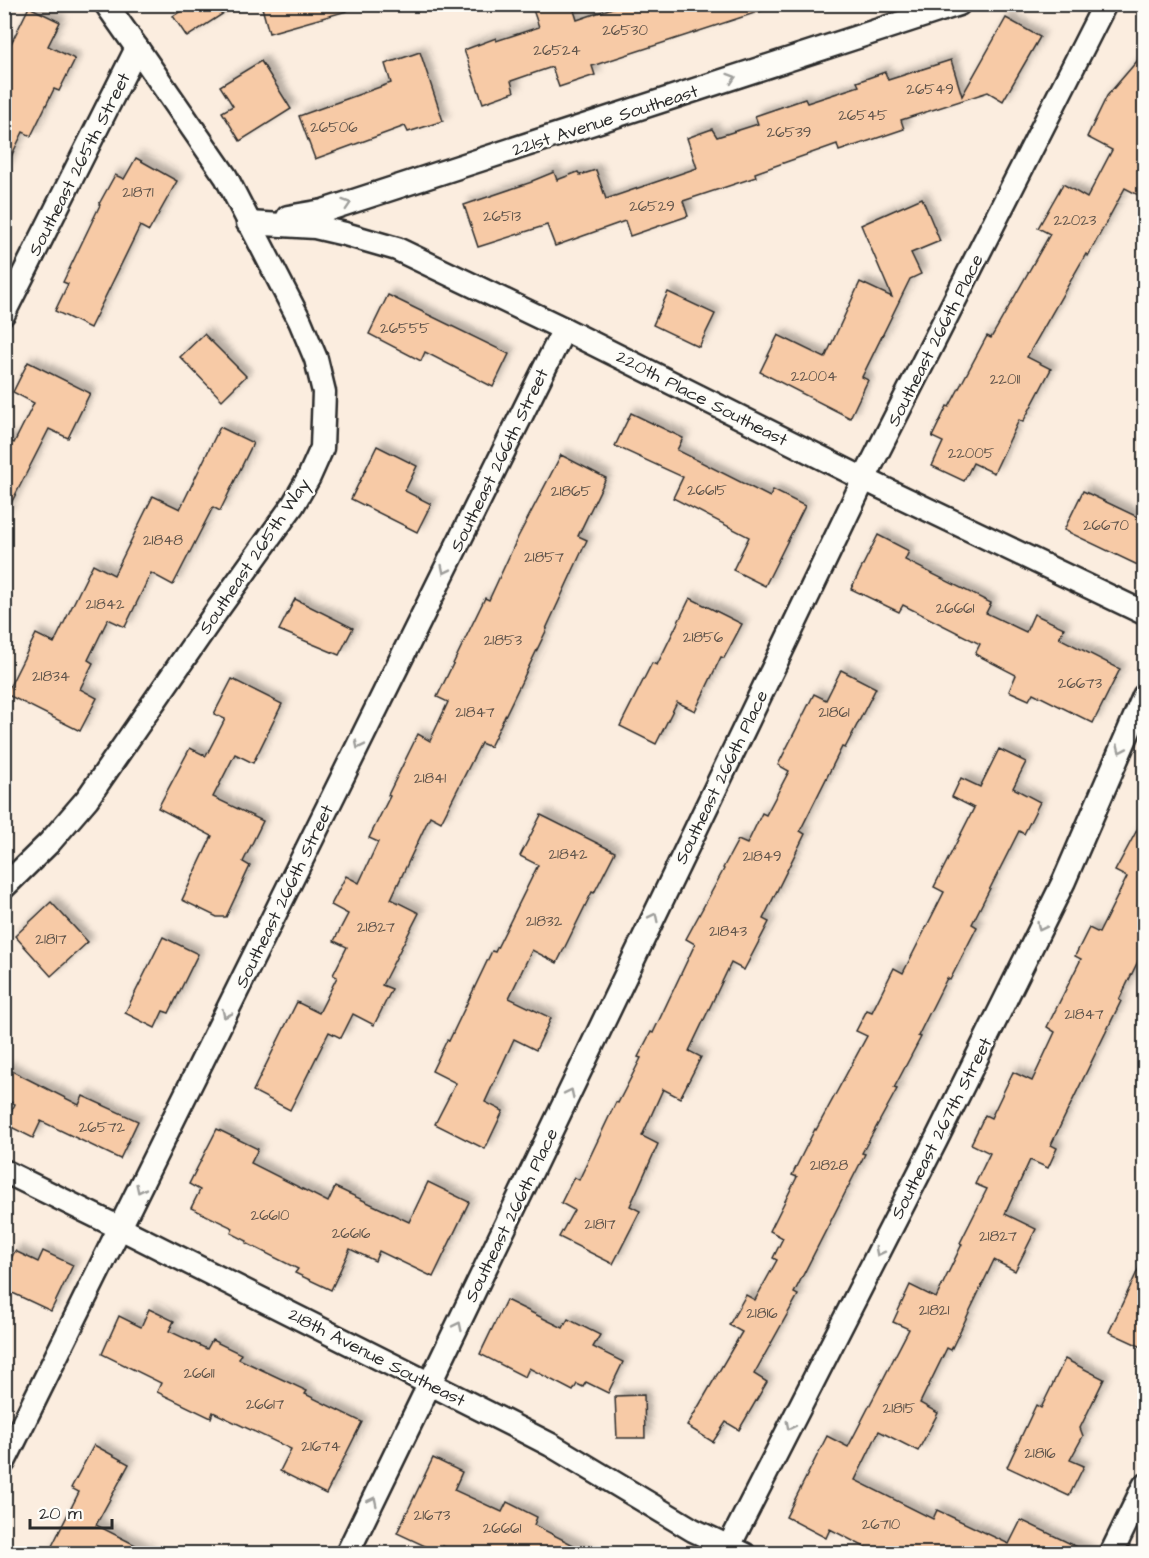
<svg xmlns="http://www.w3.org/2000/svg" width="1149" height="1558" viewBox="0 0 1149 1558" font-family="'Architects Daughter',sans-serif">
<defs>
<filter id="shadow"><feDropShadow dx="5.5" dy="-5.5" stdDeviation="3" flood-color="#0004"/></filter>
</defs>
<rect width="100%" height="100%" fill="#fbeddf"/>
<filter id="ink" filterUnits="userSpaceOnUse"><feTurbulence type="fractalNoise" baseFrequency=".0167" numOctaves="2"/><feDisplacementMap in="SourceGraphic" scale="12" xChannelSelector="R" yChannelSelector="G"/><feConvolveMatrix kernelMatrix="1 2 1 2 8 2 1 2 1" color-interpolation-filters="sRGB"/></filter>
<g filter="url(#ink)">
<!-- building -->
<g fill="#f7caa6" stroke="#2b2b2b" stroke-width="1.5" filter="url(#shadow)">
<polygon points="192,4 238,4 187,37 173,16"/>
<polygon points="261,4 346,4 347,11 269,33"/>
<polygon points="531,4 572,4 577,20 624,4 767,4 767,9 592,66 595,75 559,87 552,67 511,81 514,92 483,103 464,50 496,38 496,41 539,27"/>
<polygon points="29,7 60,22 48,46 75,59 59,91 54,89 31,136 23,132 4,171 4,58"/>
<polygon points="1006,18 1040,37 1003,101 988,92 901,120 904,129 839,151 837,144 755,173 756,177 683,201 688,216 630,236 625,221 555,246 547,225 478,247 464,205 532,182 532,181 554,172 557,180 578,172 580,175 596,170 606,199 697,168 687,138 712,129 717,137 758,124 755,116 805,99 807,103 859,86 857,82 885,72 888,80 951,60 962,96"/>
<polygon points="420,52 443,121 408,132 405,126 315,159 299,116 391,83 385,64"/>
<polygon points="1144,53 1144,198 1125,188 1088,256 1086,254 1027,357 1051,369 1023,422 1019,420 994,473 973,463 964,481 932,466 943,442 932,437 947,406 949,407 987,336 991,338 1050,234 1038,228 1063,184 1087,198 1112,150 1087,137 1107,96"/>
<polygon points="261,61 291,109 240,141 222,112 233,106 220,86"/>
<polygon points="136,158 177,181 149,231 140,226 90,328 55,311 68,284 63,282 100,205 99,204 115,175 124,179"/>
<polygon points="922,198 940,241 911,253 921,274 910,279 862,377 868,380 850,418 760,372 778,335 825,358 860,282 892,297 861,225"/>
<polygon points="668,292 715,314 699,347 653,325"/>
<polygon points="388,295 509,354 493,387 425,352 421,361 369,334"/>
<polygon points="204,334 246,376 222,400 180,357"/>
<polygon points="28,362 90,393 68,438 49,429 4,517 4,438 14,443 34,403 13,392"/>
<polygon points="631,413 683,438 677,450 770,497 773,490 805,506 765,586 733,570 749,537 673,498 683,477 615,446"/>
<polygon points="220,427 253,443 220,511 213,507 173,585 151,573 125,627 108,619 88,660 93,663 80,689 97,698 80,731 6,694 36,634 54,643 93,564 114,575 153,496 180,509"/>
<polygon points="377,446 417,466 405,491 431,504 417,532 351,499"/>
<polygon points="561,455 606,478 578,536 587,540 546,629 547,629 490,747 481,743 441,822 430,816 391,899 419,913 382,985 392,989 374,1025 353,1014 341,1038 329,1032 290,1110 253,1091 297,1002 319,1013 337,977 333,975 347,947 334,941 348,914 331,905 346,876 359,883 378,842 369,838 390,796 388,795 418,734 430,741 448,702 437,697 485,598 489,600 518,537"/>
<polygon points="1083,491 1144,520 1144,568 1064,530"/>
<polygon points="878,535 909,551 905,560 991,603 986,613 1026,632 1034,614 1064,628 1059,638 1120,669 1093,723 1033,693 1029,700 1009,691 1016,675 975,654 980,644 903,605 899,612 851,589"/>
<polygon points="690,598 742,624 724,658 721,657 695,711 677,702 656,744 620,726 652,663 657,665"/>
<polygon points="295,599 353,628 339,655 279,630"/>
<polygon points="841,670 876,688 845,748 842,747 800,831 805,834 763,919 769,922 744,970 731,963 689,1051 701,1057 680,1098 663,1089 642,1136 658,1144 630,1206 640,1211 613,1264 559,1237 574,1210 561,1203 574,1177 579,1180 616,1102 618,1103 641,1058 638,1057 651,1032 653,1033 695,944 686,939 724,869 723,868 738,840 747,844 762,813 766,815 789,771 778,765 814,694 826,700"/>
<polygon points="232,679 282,704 253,763 235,754 213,797 263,821 243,862 250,866 226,917 217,917 182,900 212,836 158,808 190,748 206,756 225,719 214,714"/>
<polygon points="999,749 1026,762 1013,788 1040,802 1024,834 1019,831 972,924 977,927 950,980 947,978 918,1036 921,1037 894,1088 897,1089 862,1153 865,1154 794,1293 798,1295 754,1374 767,1382 739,1430 726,1422 713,1442 687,1426 742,1332 729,1325 746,1295 755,1300 777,1260 773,1258 783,1238 770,1231 797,1177 792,1175 815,1129 816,1130 867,1036 856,1031 867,1010 872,1012 894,968 903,973 944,892 934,887 974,808 952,797 961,778 980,787"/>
<polygon points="541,815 615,852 594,893 592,892 557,963 532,950 509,998 551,1018 536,1050 514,1039 485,1102 503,1111 485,1149 435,1124 456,1083 432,1071 447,1040 449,1041 492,951 495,952 538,865 520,856"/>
<polygon points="1144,817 1144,949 1119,1000 1121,1001 1051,1145 1057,1148 1048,1168 1030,1160 1005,1214 1036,1229 1015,1271 994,1260 951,1350 947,1348 920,1403 938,1413 918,1451 879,1431 855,1480 933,1519 937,1510 1009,1544 1021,1520 1092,1554 878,1554 830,1529 826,1538 786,1517 827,1436 848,1447 909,1329 893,1322 910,1285 936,1298 962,1244 960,1243 987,1189 975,1184 990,1153 971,1144 985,1115 991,1118 1013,1072 1032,1081 1055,1032 1047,1027 1081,959 1075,956 1089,928 1099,933 1127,877 1115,871"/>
<polygon points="51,902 88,942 51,976 15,936"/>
<polygon points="163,937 198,954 169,1013 163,1011 155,1028 125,1013"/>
<polygon points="4,1067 79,1105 83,1096 138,1121 120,1159 41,1121 33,1138 5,1124 15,1104 4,1099"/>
<polygon points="217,1129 258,1149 251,1163 328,1202 335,1187 409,1222 428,1182 469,1202 433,1277 379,1251 375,1261 350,1249 331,1290 295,1273 298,1269 246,1243 247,1241 231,1233 233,1228 191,1208 200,1190 189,1184"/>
<polygon points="15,1251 38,1262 43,1251 73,1265 51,1311 4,1289 4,1272"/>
<polygon points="1144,1257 1144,1348 1109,1332"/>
<polygon points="506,1300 563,1328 568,1319 600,1335 593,1347 623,1362 608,1393 586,1382 583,1387 577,1384 573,1391 529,1368 525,1377 480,1354"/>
<polygon points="149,1309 174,1321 169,1331 207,1349 212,1340 241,1354 239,1359 307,1391 305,1394 362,1422 326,1494 280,1471 291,1449 213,1412 211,1418 157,1392 161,1383 102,1354 119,1316 141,1327"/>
<polygon points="1065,1359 1104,1379 1080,1428 1083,1436 1070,1460 1084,1466 1069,1496 1007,1467 1036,1405 1041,1408"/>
<polygon points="644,1395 645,1438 617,1438 615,1396"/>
<polygon points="94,1445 129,1464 96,1525 153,1554 48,1554 79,1492 71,1488"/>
<polygon points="433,1458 462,1472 454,1490 502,1512 507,1502 537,1517 534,1525 591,1554 458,1554 443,1546 440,1553 397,1533"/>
</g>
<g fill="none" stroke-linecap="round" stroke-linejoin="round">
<!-- minor casing -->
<g stroke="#2b2b2b" stroke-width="27">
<g id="minor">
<polyline points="288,217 323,211 959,4"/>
<polyline points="248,223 315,227 345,234 397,249 564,329 864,479 1144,613"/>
<polyline points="4,313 137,48"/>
<polyline points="4,887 50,842 87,799 216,612 293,505 309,477 322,448 324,392 316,359 300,321 226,177 137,48 106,4"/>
<polyline points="4,1171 120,1228 512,1425 551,1445 693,1530 744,1554"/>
<polyline points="4,1462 564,329"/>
<polyline points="347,1554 430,1383 864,479 1105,4"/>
<polyline points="725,1554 936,1140 1064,881 1144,696"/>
<polyline points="1111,1554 1144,1486"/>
</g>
</g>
<!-- minor -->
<use href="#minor" stroke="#fdfcf7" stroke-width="22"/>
</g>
<!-- one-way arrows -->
<defs><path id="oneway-chevron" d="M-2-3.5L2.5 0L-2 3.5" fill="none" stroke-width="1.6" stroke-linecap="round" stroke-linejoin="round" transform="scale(1.5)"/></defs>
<g stroke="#9e9e9b">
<use href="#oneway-chevron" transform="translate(732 78) rotate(-18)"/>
<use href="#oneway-chevron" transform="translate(347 204) rotate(-18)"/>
<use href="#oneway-chevron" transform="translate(445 570) rotate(116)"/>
<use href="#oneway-chevron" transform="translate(359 745) rotate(116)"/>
<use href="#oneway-chevron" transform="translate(1121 749) rotate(114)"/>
<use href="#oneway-chevron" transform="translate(654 917) rotate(-64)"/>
<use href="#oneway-chevron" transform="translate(1041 927) rotate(116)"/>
<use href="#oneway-chevron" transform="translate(226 1014) rotate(116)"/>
<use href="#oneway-chevron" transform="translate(570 1093) rotate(-64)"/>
<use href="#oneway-chevron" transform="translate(140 1189) rotate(116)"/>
<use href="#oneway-chevron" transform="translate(879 1252) rotate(117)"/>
<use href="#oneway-chevron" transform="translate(458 1326) rotate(-64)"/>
<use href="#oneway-chevron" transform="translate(790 1426) rotate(117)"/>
<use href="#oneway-chevron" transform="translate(373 1501) rotate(-64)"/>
</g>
</g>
<g text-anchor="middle" stroke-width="5" stroke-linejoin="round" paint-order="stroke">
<!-- number labels -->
<g font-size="15" fill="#5e534a">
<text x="625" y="35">26530</text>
<text x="557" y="55">26524</text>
<text x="930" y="94">26549</text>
<text x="863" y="120">26545</text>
<text x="334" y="132">26506</text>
<text x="789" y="137">26539</text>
<text x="138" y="197">21871</text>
<text x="652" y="211">26529</text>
<text x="502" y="221">26513</text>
<text x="1075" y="225">22023</text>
<text x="405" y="333">26555</text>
<text x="814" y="381">22004</text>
<text x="1005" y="384">22011</text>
<text x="971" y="458">22005</text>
<text x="707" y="495">26615</text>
<text x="571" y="496">21865</text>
<text x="1106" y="530">26670</text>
<text x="163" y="545">21848</text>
<text x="544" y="562">21857</text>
<text x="105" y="609">21842</text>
<text x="955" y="613">26661</text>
<text x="703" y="642">21856</text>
<text x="503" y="645">21853</text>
<text x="51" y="681">21834</text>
<text x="1080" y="688">26673</text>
<text x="475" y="717">21847</text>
<text x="834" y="717">21861</text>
<text x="430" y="783">21841</text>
<text x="568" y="859">21842</text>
<text x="762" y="861">21849</text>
<text x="544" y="926">21832</text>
<text x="376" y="932">21827</text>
<text x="728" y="936">21843</text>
<text x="51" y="944">21817</text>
<text x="1084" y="1019">21847</text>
<text x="102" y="1132">26572</text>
<text x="829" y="1170">21828</text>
<text x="270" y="1220">26610</text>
<text x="600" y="1229">21817</text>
<text x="351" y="1238">26616</text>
<text x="998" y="1241">21827</text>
<text x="934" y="1315">21821</text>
<text x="762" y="1318">21816</text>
<text x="199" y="1378">26611</text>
<text x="265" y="1409">26617</text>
<text x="899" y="1413">21815</text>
<text x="321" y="1451">21674</text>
<text x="1040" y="1458">21816</text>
<text x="432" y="1520">21673</text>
<text x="881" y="1529">26710</text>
<text x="502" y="1533">26661</text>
</g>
<!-- street labels -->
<g font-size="18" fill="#2b2b2b" stroke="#fdfcf7">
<text transform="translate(605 120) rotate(-18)" y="6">221st Avenue Southeast</text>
<text transform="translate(79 164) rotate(-63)" y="6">Southeast 265th Street</text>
<text transform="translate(935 340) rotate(-63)" y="6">Southeast 266th Place</text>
<text transform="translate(702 398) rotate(27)" y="6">220th Place Southeast</text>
<text transform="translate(499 460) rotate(-64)" y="6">Southeast 266th Street</text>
<text transform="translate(254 556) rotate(-56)" y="6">Southeast 265th Way</text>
<text transform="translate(721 777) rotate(-64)" y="6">Southeast 266th Place</text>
<text transform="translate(284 896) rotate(-64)" y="6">Southeast 266th Street</text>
<text transform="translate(941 1128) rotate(-63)" y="6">Southeast 267th Street</text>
<text transform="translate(511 1215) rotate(-64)" y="6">Southeast 266th Place</text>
<text transform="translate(377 1357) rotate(27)" y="6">218th Avenue Southeast</text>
</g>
</g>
<!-- margin -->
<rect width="1149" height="1558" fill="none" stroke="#fdfcf7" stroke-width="24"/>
<rect x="12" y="12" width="1125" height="1534" fill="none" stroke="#2b2b2b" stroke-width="2" filter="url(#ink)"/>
<!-- scale -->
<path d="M30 1519v9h82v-9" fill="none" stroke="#2b2b2b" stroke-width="3"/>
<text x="39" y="1519" font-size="18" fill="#2b2b2b" stroke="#fdfcf7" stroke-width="4.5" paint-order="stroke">20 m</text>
</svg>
